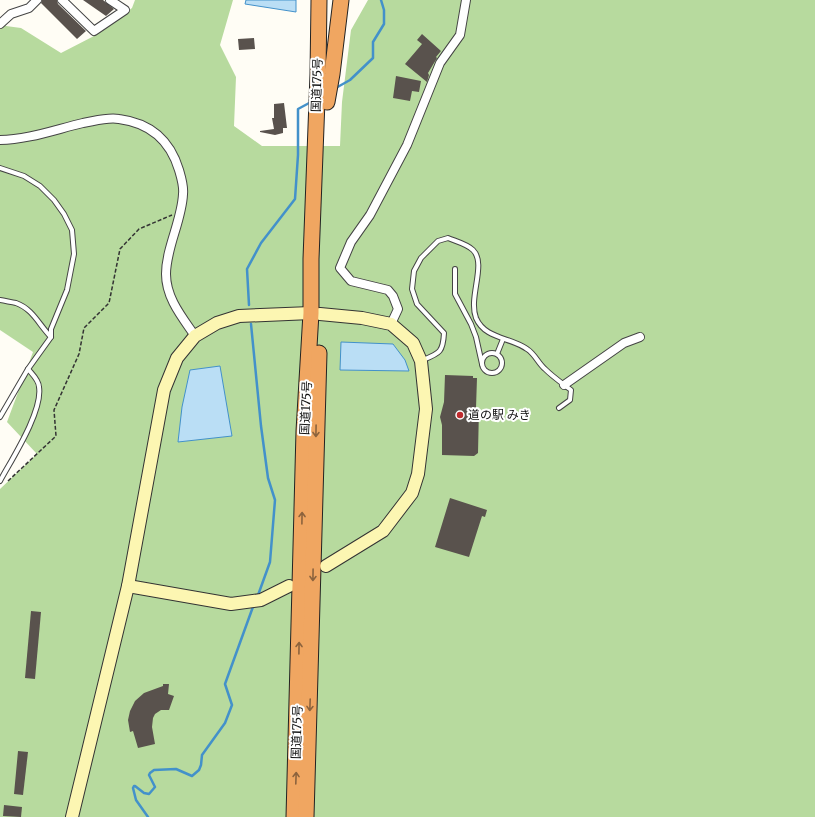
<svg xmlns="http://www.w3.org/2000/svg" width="815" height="817" viewBox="0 0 815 817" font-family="Merriweather,'Noto Sans JP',serif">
<rect width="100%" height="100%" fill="#fffdf5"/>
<!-- forest -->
<polygon fill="#b7da9e" points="135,0 233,0 220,45 236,77 234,126 262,146 340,146 342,102 351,30 368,0 815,0 815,817 0,817 0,489 37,454 7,422 33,352 0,330 0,22 6,26 21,28 61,53 94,36 132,8"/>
<!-- water -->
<g fill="#badef5" stroke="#4391ca">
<polygon points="246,0 296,0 296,12 245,4"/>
<polygon points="341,342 393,344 405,360 409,371 340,370"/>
<polygon points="220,366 232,436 178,442 182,407 190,370"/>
</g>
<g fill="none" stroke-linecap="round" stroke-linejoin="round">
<!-- stream -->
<g stroke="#4391ca" stroke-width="2.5">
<polyline points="334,89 350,80 373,58 373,42 384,24 384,10 381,0"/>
<polyline points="249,305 247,269 261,243 295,199 298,155 298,109 311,102"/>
<polyline points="251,324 261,426 268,478 275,500 270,562 257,598"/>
<polyline points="148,817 136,800 133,788 134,786 135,786 144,793 149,794 155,787 149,775 150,773 154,770 176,769 192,776 199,770 201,765 202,755 225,723 232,705 225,684 254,604"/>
</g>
</g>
<!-- building -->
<g fill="#59524d">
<polygon points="42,0 57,0 58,4 86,31 77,39 41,3"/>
<polygon points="83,0 103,0 114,9 106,16"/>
<polygon points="422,34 441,51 436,57 437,58 428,73 429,75 427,82 405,64 422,44 417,40"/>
<polygon points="254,38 255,49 239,50 238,39"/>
<polygon points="396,76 421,81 419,92 412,91 410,101 393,98"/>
<polygon points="284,103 287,128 283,128 283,133 275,135 260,132 260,131 274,129 272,118 274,118 274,104"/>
<polygon points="445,375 473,376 473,378 477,378 476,408 479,408 478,453 474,456 442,455 442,425 440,417 444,402"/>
<polygon points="450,498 487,510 485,517 482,516 469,557 435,547"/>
<polygon points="31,611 41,612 35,679 25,678"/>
<polygon points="163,684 169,684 168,694 174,696 169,710 161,710 155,714 153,718 152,727 155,744 138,748 133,731 130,732 128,720 130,711 135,701 144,693 163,686"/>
<polygon points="18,751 28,752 23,795 14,794"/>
<polygon points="4,805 22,807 21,817 3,816"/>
</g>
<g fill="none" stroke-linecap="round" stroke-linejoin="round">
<!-- lane casing -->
<g stroke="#444" stroke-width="6">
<g id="lane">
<polyline points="0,168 24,176 40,186 54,200 64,214 72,230 74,254 67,290 51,329 51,337 28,369 0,417"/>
<polyline points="455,269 455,294 471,324 476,337 482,364"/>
<path d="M0,300c5,1 11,2 16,3 17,6 23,22 35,34"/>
<circle cx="492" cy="363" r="10"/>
<polyline points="497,354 503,339"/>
<path d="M423,360c17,-7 20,-8 21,-27l-27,-29 -5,-15 2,-18 7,-13 17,-17 10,-3c7,3 19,6 25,12 14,14 -5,47 3,68 9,21 34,19 51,31 8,5 11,14 18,20 8,8 17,14 26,21l-1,10 -11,8"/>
<path d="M0,481c12,-22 43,-70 39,-94 0,-7 -7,-13 -11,-18"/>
</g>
</g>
<!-- street casing -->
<g stroke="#444" stroke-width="10">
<g id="street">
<polyline points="62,0 94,31 125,10 110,0"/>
<polyline points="0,24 11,14 29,8 37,0"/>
<path d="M0,140c27,0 57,-11 83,-17 12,-2 24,-6 36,-4 31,4 51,21 60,51 2,7 5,16 4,24 -1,26 -17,54 -17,80 0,24 16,43 29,62"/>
<polyline points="391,324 398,309 393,296 388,290 351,281 340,268 351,242 370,215 407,145 440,63 460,35 466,0"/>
<polyline points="564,385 624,343 640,337"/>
</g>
</g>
<!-- secondary casing -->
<g stroke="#333" stroke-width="14">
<g id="secondary">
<polyline points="320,314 362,318 391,324 413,343 421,361 426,409 418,474 412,493 383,531 326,566"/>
<polyline points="128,586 231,604 261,600 289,586"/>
<polyline points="72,817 128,586 164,390 177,358 195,336 217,323 239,316 311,313"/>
</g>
</g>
<!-- highway casing -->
<g stroke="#222" stroke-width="17">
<g id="highway">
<polyline points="327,102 332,74 341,0"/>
<polyline points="294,817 304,431 311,313 311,259 318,74 319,0"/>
<polyline points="306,817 319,353"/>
</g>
</g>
<!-- path -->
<polyline stroke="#333" stroke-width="1.5" stroke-dasharray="4 2" stroke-linecap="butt" points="8,481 56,436 54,410 79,354 84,328 109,303 120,249 139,229 172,215"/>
<!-- lane -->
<use href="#lane" stroke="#fff" stroke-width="4"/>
<!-- street -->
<use href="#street" stroke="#fff" stroke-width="8"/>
<!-- secondary -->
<use href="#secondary" stroke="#fcf6b2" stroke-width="12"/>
<!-- highway -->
<use href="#highway" stroke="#f0a661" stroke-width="15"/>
</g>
<!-- one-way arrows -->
<defs><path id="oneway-shaft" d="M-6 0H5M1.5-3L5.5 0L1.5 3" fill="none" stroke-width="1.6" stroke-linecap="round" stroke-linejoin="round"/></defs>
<g stroke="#8c633d">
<use href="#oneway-shaft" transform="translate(316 431) rotate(91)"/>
<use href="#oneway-shaft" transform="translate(302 518) rotate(-89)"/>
<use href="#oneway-shaft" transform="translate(313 575) rotate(91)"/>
<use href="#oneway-shaft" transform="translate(299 648) rotate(-89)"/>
<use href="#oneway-shaft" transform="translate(310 705) rotate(92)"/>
<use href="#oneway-shaft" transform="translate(296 778) rotate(-88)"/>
</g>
<!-- markers -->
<circle fill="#bf2b2e" stroke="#fff" stroke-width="1.5" cx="460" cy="415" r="4"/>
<g text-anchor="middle" stroke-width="4" stroke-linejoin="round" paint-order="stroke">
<!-- street labels -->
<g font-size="12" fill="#111" stroke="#fff">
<text transform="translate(317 85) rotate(-88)" y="4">国道175号</text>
<text transform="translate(306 408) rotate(-87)" y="4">国道175号</text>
<text transform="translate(297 732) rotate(-88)" y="4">国道175号</text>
</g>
<!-- poi labels -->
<g font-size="12" fill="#111" stroke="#fff" text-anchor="start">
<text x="468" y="419">道の駅 みき</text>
</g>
</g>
</svg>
